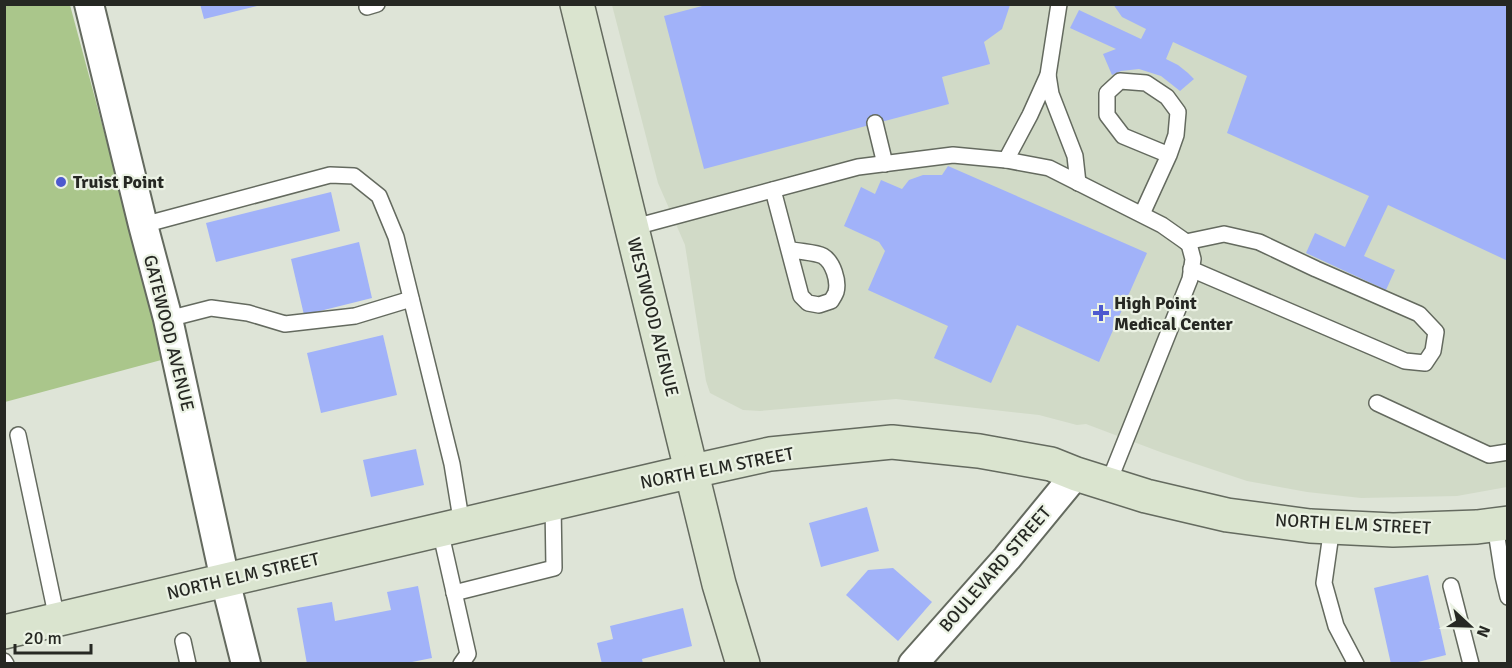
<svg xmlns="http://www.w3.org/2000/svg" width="1512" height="668" viewBox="0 0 1512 668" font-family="Signika,sans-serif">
<rect width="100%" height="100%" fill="#dee4d7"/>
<!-- built -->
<polygon fill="#d1dac7" points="612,5 1507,5 1507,487 1457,496 1361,498 1307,492 1247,481 1163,453 1086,424 1077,425 1039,415 896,399 760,411 743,410 710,393 706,381 685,245 658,183"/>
<!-- green -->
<polygon fill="#aac68b" points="5,5 70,5 165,359 5,402"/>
<!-- building -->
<g fill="#a1b2f9">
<polygon points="200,4 261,4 261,5 204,19"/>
<polygon points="1113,4 1508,4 1508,261 1388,205 1364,256 1395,270 1386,290 1306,253 1315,233 1345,247 1369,196 1227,133 1247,76 1173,42 1166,59 1178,65 1188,73 1194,79 1180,91 1161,76 1139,69 1121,71 1112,75 1103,54 1116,49 1070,28 1079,10 1141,39 1146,29 1122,17"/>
<polygon points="706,5 1010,5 1002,29 984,42 990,64 942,77 949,104 704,169 664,16"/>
<polygon points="948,166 1147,253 1099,362 1017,325 991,383 934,358 948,326 868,290 885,251 879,242 844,226 861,187 875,194 881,180 902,189 909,180 923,175 942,175"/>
<polygon points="331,192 340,231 216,262 206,223"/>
<polygon points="359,242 372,298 304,315 291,259"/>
<polygon points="383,335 397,395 321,413 307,353"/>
<polygon points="416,449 424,485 371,497 363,460"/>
<polygon points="867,507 879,551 821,567 809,523"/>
<polygon points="893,568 932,602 898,641 846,595 868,570"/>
<polygon points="1428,575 1446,655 1410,664 1391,664 1374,588"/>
<polygon points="418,586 432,658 402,664 307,664 297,608 332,602 335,621 391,610 387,592"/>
<polygon points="683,608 692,646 642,659 643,664 602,664 597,643 613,639 610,626"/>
</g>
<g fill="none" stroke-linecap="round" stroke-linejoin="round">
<!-- lane casing -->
<g stroke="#646a5f" stroke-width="18">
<g id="lane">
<polyline points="367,7 377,4"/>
<polyline points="1048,75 1051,94 1075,156 1078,183"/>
<polyline points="875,123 885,164"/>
<polyline points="1006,160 1030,115 1048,75 1059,4"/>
<path d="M773,190l28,106 7,7 11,2 12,-4c2,-3 4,-6 5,-9 3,-11 -3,-30 -13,-36 -8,-4 -24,-4 -34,-7"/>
<polyline points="1142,214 1169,155 1176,135 1178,112 1167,97 1146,83 1120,81 1107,93 1107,115 1123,136 1169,155"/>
<polyline points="143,225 330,175 354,176 379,196 396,237 452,464 462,525"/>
<polyline points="631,228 858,167 953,155 1006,160 1049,168 1162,225 1189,244 1193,259 1190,279 1108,484"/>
<polyline points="1186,242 1224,234 1259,242 1316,269 1419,314 1436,332 1433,351 1425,363 1405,361 1191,269"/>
<polyline points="168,319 211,308 248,313 285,324 355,316 411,299"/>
<polyline points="1377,403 1489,455 1508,452"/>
<polyline points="18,435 57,619"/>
<polyline points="1495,525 1503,576 1508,597"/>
<polyline points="1332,527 1324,583 1336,626 1356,664"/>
<polyline points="440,530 468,654 461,664"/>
<polyline points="1451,586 1471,664"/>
<polyline points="454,593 554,568 553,503"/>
<polyline points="183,641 188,664"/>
<polyline points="4,661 6,664"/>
</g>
</g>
<!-- street casing -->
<g stroke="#646a5f" stroke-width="32">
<g id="street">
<polyline points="89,4 143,225 168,319 225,580 246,664"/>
<polyline points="913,664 1007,558 1076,474"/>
</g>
</g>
<!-- secondary casing -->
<g stroke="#646a5f" stroke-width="36">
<g id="secondary">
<polyline points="577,4 719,584 743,664"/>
<polyline points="4,632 666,477 770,454 892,442 979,451 1051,464 1076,474 1146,496 1227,515 1310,526 1393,530 1477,527 1508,523"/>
</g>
</g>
<!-- lane -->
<use href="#lane" stroke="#fff" stroke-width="15"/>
<!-- street -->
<use href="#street" stroke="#fff" stroke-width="28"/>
<!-- secondary -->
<use href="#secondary" stroke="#dae4cf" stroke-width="33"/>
</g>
<!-- markers -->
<g fill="#4d59cf" stroke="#ebf2e4" stroke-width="2">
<circle cx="61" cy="182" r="6"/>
<path d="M1098 304h6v6h6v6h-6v6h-6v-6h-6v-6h6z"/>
</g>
<g text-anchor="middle" stroke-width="4.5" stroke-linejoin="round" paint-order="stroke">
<!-- poi labels -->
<g font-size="18" font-weight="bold" fill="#262823" stroke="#ebf2e4" text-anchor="start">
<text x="73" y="188">Truist Point</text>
<text x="1114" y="309">High Point<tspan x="1114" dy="21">Medical Center</tspan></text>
</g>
<!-- street labels -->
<g font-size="18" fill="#262823" stroke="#ebf2e4">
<text transform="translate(653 317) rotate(76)" y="6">WESTWOOD AVENUE</text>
<text transform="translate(169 333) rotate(76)" y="6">GATEWOOD AVENUE</text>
<text transform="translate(717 468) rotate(-11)" y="6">NORTH ELM STREET</text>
<text transform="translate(1353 524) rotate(3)" y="6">NORTH ELM STREET</text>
<text transform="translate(995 569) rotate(-49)" y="6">BOULEVARD STREET</text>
<text transform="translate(243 576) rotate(-13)" y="6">NORTH ELM STREET</text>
</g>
</g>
<!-- border -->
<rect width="1512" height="668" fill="none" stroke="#262823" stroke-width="12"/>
<!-- north arrow -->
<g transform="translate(1470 626) rotate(112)" stroke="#ebf2e4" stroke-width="4.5" paint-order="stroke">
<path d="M0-4.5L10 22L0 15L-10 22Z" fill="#262823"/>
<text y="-9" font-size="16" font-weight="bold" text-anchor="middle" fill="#262823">N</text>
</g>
<!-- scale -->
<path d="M15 644v9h76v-9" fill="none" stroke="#262823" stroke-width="3"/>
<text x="24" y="644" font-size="18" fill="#262823" stroke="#ebf2e4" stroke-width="4.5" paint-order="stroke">20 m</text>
</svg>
